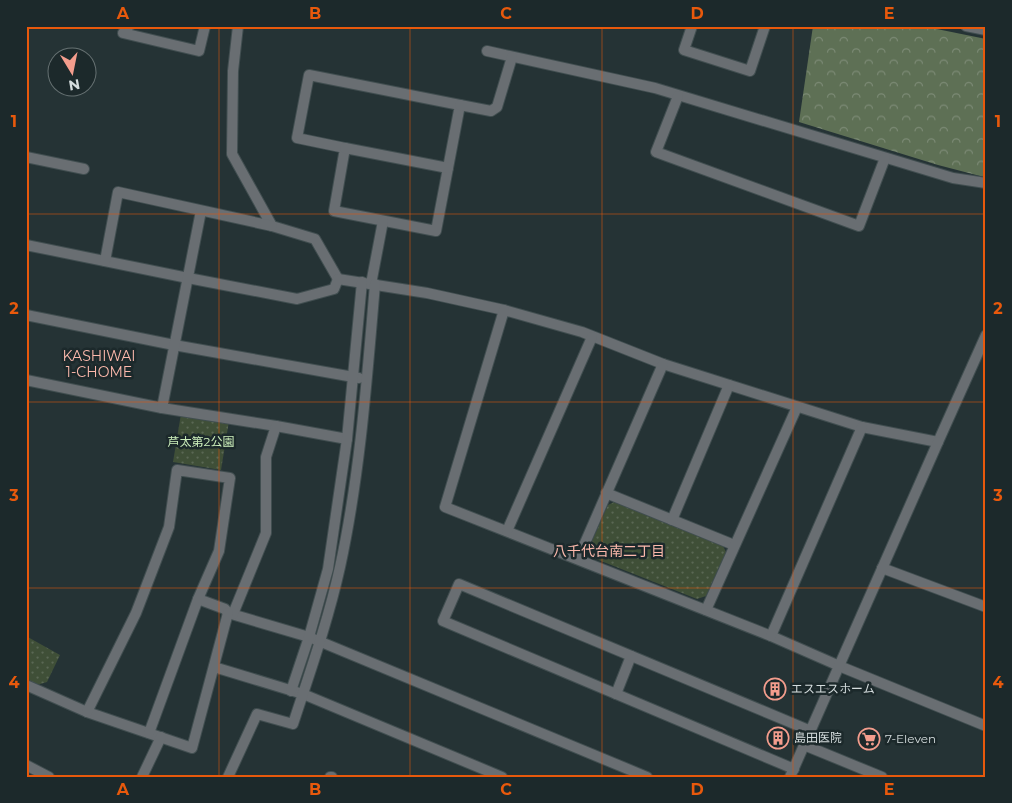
<svg xmlns="http://www.w3.org/2000/svg" width="1012" height="803" viewBox="0 0 1012 803" font-family="Montserrat,'Noto Sans JP',sans-serif">
<defs>
<pattern id="grass-dots" width="8" height="8" patternUnits="userSpaceOnUse" patternTransform="scale(1.25)"><rect width="8" height="8" fill="#3f4f37"/><path d="M2 2h.1M6 6h.1" fill="none" stroke="#5a6854" stroke-width="1.8" stroke-linecap="round"/></pattern>
<pattern id="forest-crowns" width="20" height="18" patternUnits="userSpaceOnUse" patternTransform="scale(1.25)"><rect width="20" height="18" fill="#5e7055"/><path d="M2 6a3 3 0 1 1 6 0M12 15a3 3 0 1 1 6 0" fill="none" stroke="#7c8a75"/></pattern>
</defs>
<rect width="100%" height="100%" fill="#253335"/>
<!-- grass -->
<g fill="url(#grass-dots)">
<polygon points="181,414 229,421 221,470 173,462"/>
<polygon points="614,502 723,546 726,552 706,596 697,599 591,557 588,550 608,505"/>
<polygon points="26,636 60,655 47,682 37,685 26,680"/>
</g>
<!-- forest -->
<polygon fill="url(#forest-crowns)" points="813,26 922,26 986,39 986,151 984,177 938,165 799,122"/>
<g fill="none" stroke-linecap="round" stroke-linejoin="round">
<!-- minor casing -->
<g stroke="#414e50" stroke-width="12">
<g id="minor">
<polyline points="129,26 123,33 199,51 205,26"/>
<polyline points="238,26 233,71 232,154 272,226 315,239 338,279"/>
<polyline points="692,26 684,50 750,71 765,26"/>
<polyline points="966,26 986,30"/>
<polyline points="487,51 655,88 953,178 986,183"/>
<polygon points="309,75 460,105 436,231 334,211 345,148 297,138"/>
<polyline points="678,96 656,152 859,226 885,158"/>
<polyline points="460,105 491,111 497,107 512,57"/>
<polyline points="345,148 448,168"/>
<polyline points="26,157 84,169"/>
<polyline points="26,245 188,278 297,299 334,289 338,279 427,293 504,310 582,332 663,364 862,427 938,442 986,335"/>
<polyline points="105,261 118,192 272,226"/>
<polyline points="371,284 383,221"/>
<polyline points="504,310 445,507 771,636 844,668 986,726"/>
<polyline points="26,315 174,345 359,378"/>
<polyline points="26,380 162,408 276,426 347,439"/>
<polyline points="162,408 201,211"/>
<polyline points="606,493 734,545"/>
<polyline points="672,520 729,385"/>
<polyline points="507,531 592,337"/>
<polyline points="578,559 663,364"/>
<polyline points="882,568 986,607"/>
<polyline points="198,599 225,609 228,613 309,637 647,777"/>
<polyline points="706,610 797,407"/>
<polyline points="233,614 266,533 266,457 276,426"/>
<polyline points="771,636 862,427"/>
<polyline points="214,667 303,694 502,777"/>
<polyline points="26,685 87,712 192,748 228,613"/>
<polyline points="291,691 309,637 328,569 347,439 362,282"/>
<polyline points="616,694 631,656"/>
<polyline points="87,712 136,613 169,527 177,470 230,478 219,551 198,599 149,733"/>
<polyline points="804,745 882,777"/>
<polyline points="26,765 49,777"/>
<polyline points="794,769 443,621 459,584 811,731"/>
<polyline points="142,777 161,737"/>
<path d="M228,777l29,-63 36,10c17,-52 35,-103 47,-157 20,-92 27,-188 35,-283"/>
<polyline points="330,777 332,777"/>
</g>
</g>
<!-- tertiary casing -->
<g stroke="#414e50" stroke-width="12">
<polyline id="tertiary" points="790,777 938,442"/>
</g>
<!-- minor -->
<use href="#minor" stroke="#696e72" stroke-width="10"/>
<!-- tertiary -->
<use href="#tertiary" stroke="#696e72" stroke-width="10"/>
</g>
<!-- grid -->
<path fill="none" stroke="#e8590c" stroke-width="1" stroke-opacity="0.55" d="M219,26v751M410,26v751M602,26v751M793,26v751M26,214h960M26,402h960M26,588h960"/>
<!-- icons -->
<defs>
<g id="building-ring" transform="scale(1.125)"><circle r="9.5" fill="#1c292b" stroke="#f49d8d" stroke-width="1.5"/><path d="M-4-6H4V6H1V3H-1V6H-4ZM-2.5-4.3h1.7v1.8h-1.7ZM.8-4.3h1.7v1.8H.8ZM-2.5-1h1.7V.8h-1.7ZM.8-1h1.7V.8H.8Z" fill="#f49d8d"/></g>
<g id="supermarket-ring" transform="scale(1.125)"><circle r="9.5" fill="#1c292b" stroke="#f49d8d" stroke-width="1.5"/><path d="M-6-5.5h2.5l.6 2H6L4.5 2H-2.5L-4.4-4H-6ZM-1.5 3.2a1.3 1.3 0 1 0 .1 0ZM3 3.2a1.3 1.3 0 1 0 .1 0Z" fill="#f49d8d"/></g>
</defs>
<g fill-rule="evenodd">
<use href="#building-ring" x="775" y="689"/>
<use href="#building-ring" x="778" y="738"/>
<use href="#supermarket-ring" x="869" y="739"/>
</g>
<g text-anchor="middle" stroke-width="5" stroke-linejoin="round" paint-order="stroke">
<!-- park labels -->
<g font-size="12" fill="#ccefbb" stroke="#1c292b">
<text x="201" y="446">芦太第2公園</text>
</g>
<!-- poi labels -->
<g font-size="12" fill="#d4dcdd" stroke="#1c292b" text-anchor="start">
<text x="791" y="693">エスエスホーム</text>
<text x="794" y="742">島田医院</text>
<text x="885" y="743">7-Eleven</text>
</g>
<!-- neighbourhood labels -->
<g font-size="14" fill="#fcb9ac" stroke="#1c292b">
<text x="99" y="361">KASHIWAI<tspan x="99" dy="16">1-CHOME</tspan></text>
<text x="609" y="556">八千代台南二丁目</text>
</g>
</g>
<!-- border -->
<rect width="1012" height="803" fill="none" stroke="#1c292b" stroke-width="55"/>
<!-- north arrow -->
<g transform="translate(72 72) rotate(170)"><circle r="24" fill="#1c292b" stroke="#667172"/>
<path d="M0-4L9 19L0 12L-9 19Z" fill="#f49d8d"/>
<text y="-8" font-size="14" font-weight="bold" text-anchor="middle" fill="#d4dcdd">N</text>
</g>
<rect x="28" y="28" width="956" height="748" fill="none" stroke="#e8590c" stroke-width="2"/>
<g font-size="16" text-anchor="middle" font-weight="bold" fill="#e8590c">
<text x="123" y="19">A</text>
<text x="315" y="19">B</text>
<text x="506" y="19">C</text>
<text x="697" y="19">D</text>
<text x="889" y="19">E</text>
<text x="14" y="127">1</text>
<text x="998" y="127">1</text>
<text x="14" y="314">2</text>
<text x="998" y="314">2</text>
<text x="14" y="501">3</text>
<text x="998" y="501">3</text>
<text x="14" y="688">4</text>
<text x="998" y="688">4</text>
<text x="123" y="795">A</text>
<text x="315" y="795">B</text>
<text x="506" y="795">C</text>
<text x="697" y="795">D</text>
<text x="889" y="795">E</text>
</g>
</svg>
